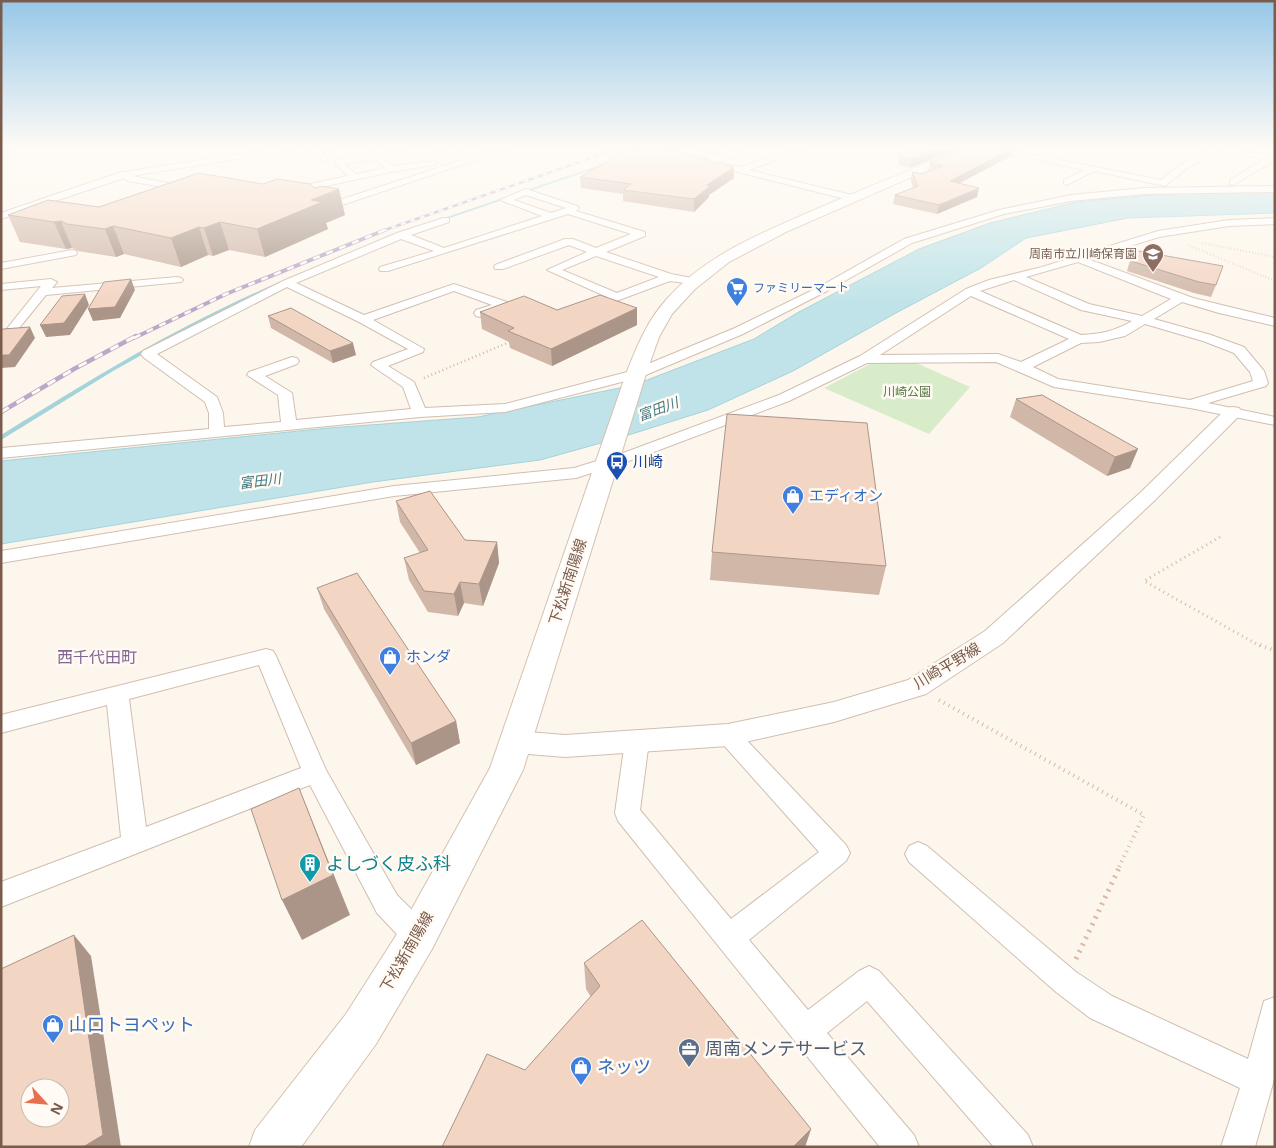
<svg xmlns="http://www.w3.org/2000/svg" width="1276" height="1148" viewBox="0 0 1276 1148" font-family="'Open Sans','Noto Sans JP',sans-serif">
<rect width="100%" height="100%" fill="#fdf6ec"/>
<!-- green -->
<polygon fill="#d8ecc9" points="912,361 970,387 929,434 824,388 872,363"/>
<!-- water -->
<polygon fill="#bfe3e8" stroke="#a5d3da" points="1209,190 1275,191 1275,213 1128,218 1026,238 981,268 894,314 793,371 708,410 619,438 540,460 373,482 1,544 1,461 329,428 478,417 634,385 754,339 797,313 919,249 990,223 1076,202"/>
<g fill="none" stroke-linecap="round" stroke-linejoin="round">
<!-- stream -->
<g fill="#a5d3da" fill-rule="evenodd">
<polygon points="606,163 609,164 438,222 435,221"/>
<path d="M302,272l3,1 -79,36 -38,20 -75,42 -112,69v-5c60,-37 121,-75 184,-108 38,-20 77,-38 117,-55z"/>
</g>
<!-- minor casing -->
<g stroke="#d1beb0" stroke-width="2">
<g id="minor">
<polygon points="283,147 301,147 297,149 132,176 192,188 192,192 128,181 124,178 1,219 1,213 118,173"/>
<polygon points="325,147 343,147 321,152 328,159 324,161 310,151"/>
<path d="M430,147h22l17,11 34,-11h12l-194,65 -3,-1v-4l144,-47 -16,-10 -63,8 10,8 41,-5 4,2 -4,2 -43,7 -88,19 -4,-3 1,-2 48,-10 -13,-12v-4l35,-5 -2,-2 4,-2 6,3zM375,159l10,9 -29,6 -12,-10z"/>
<path d="M702,147h14l23,5v4l-21,6 22,5 59,-20h11l-61,23 107,26 2,2 -5,3 -147,-37v-4l4,-1 -37,-8c15,-10 37,8 54,3z"/>
<polygon points="978,147 994,147 1161,180 1179,166 1210,149 1208,147 1225,147 1272,155 1275,155 1275,160 1233,185 1230,184 1230,180 1264,159 1219,150 1186,169 1165,186 1094,171 1067,185 1064,184 1064,180 1084,170"/>
<path d="M1275,186v6l-131,2 -73,7 -67,13 -92,29 -85,48 -84,43 -102,43 -136,35 -85,5 -419,41v-10l208,-19v-16l-4,-11 -62,-45 -2,-3 2,-3 140,-70 114,-48 46,-15h6v4l-38,13 33,13 98,-32 -42,-16 26,-11 51,17 2,2 -3,3 69,21v4l-39,16 65,22 26,5 2,2 -6,3 -23,-3 -59,22h-8l-2,-2 6,-4 -60,-27 40,-18 -18,-7 -66,24h-8l-1,-2 1,-2 70,-26h8l23,9 35,-14 -63,-20 -180,57h-8l-1,-2 1,-2 54,-16 -33,-12 -105,44 68,32 90,-31 53,18 2,3 -2,3 -27,9 -4,-1 -2,-3 2,-3 16,-5 -38,-14 -81,29 51,29 -1,3 -35,14 26,16 11,26 80,-4 126,-33 104,-43 84,-41 85,-48 95,-29 72,-15 73,-7zM526,195l40,13 -15,5 -37,-13zM596,256l63,21 -42,16 -55,-23zM287,287l72,35 49,27 -35,13 -2,3 32,22 8,22 -115,11 -4,-27 -27,-17 32,-12 2,-3 -2,-3 -5,-1 -43,15 -2,3 31,20 3,27 -57,5 -1,-14 -6,-16 -60,-43z"/>
<path d="M1275,218v6l-46,2 -70,11 -71,22 105,39 82,20v8l-56,-13 -37,-11 -28,17 57,16 33,12 20,24 4,12 -2,3 -58,17 67,14v8l-85,-17 -136,-21 -58,-25 -129,1 -78,38 -151,57 -62,20 -182,18 -393,67v-12l393,-65 180,-18 52,-16 153,-57 81,-39 106,-67 23,-9 53,-13 116,-36 71,-11zM1078,262l93,37 -29,17 -53,-12 -63,-27zM1014,280l67,30 51,11c-17,10 -31,13 -51,14l-101,-44zM971,296l98,43 -48,23 -23,-8 -118,1zM1145,324l58,17 31,12 16,19 3,9 -63,19 -132,-21 -25,-12 48,-24 18,-1 26,-6z"/>
<polygon points="72,250 76,251 77,253 76,255 1,269 1,263"/>
<polygon points="177,277 181,278 183,280 181,282 46,295 11,338 7,339 1,336 41,286 1,290 1,284 51,279 57,282 52,288"/>
<path d="M266,649l7,2 3,5 50,114 71,125 31,31 4,10 -4,10 -10,3 -10,-3 -31,-33 -67,-128 -309,122v-25l120,-45 -14,-132 -106,28v-18zM259,665l42,103 -155,59 -17,-128z"/>
<polygon points="728,726 736,729 846,845 850,853 846,861 749,940 808,1010 859,971 869,966 879,971 1028,1135 1033,1147 994,1147 867,1001 827,1033 914,1135 919,1147 880,1147 618,821 615,813 625,741 629,735 637,732 645,735 649,741 640,810 731,919 819,852 720,741 717,735 720,729"/>
<polygon points="918,842 927,846 1076,972 1112,996 1248,1059 1264,1001 1275,997 1275,1076 1255,1147 1221,1147 1240,1088 1090,1018 1056,992 909,862 905,854 909,846"/>
</g>
</g>
<!-- tertiary casing -->
<g stroke="#d1beb0" stroke-width="2">
<polygon id="tertiary" points="1233,407 1239,408 1242,412 1239,416 1154,501 1003,643 926,694 834,722 728,746 565,757 516,753 506,750 502,742 506,734 516,731 565,735 728,724 834,702 908,680 985,631 1140,493 1227,408"/>
</g>
<!-- secondary casing -->
<g stroke="#d6c0b0" stroke-width="2">
<g id="secondary">
<polygon points="1,147 22,147 17,150 1,152"/>
<path d="M966,147h14l-194,85 -57,30 -34,27 -23,25 -13,23 -13,37 -123,396 -91,179 -56,95 -75,103h-52l6,-17 91,-116 58,-91 86,-155 136,-394c10,-26 21,-53 40,-74 41,-47 99,-68 155,-93 48,-20 96,-40 145,-60z"/>
</g>
</g>
<!-- path-far5 -->
<polyline stroke="#d9b8a5" stroke-width="1" stroke-dasharray="0.5 2" stroke-linecap="butt" points="1195,206 1207,212"/>
<!-- path-far4 -->
<g stroke="#d9b8a5" stroke-width="2" stroke-dasharray="0.5 2.5" stroke-linecap="butt">
<polyline points="1202,243 1275,257"/>
<polyline points="1188,245 1275,281"/>
</g>
<!-- path-far3 -->
<polyline stroke="#d9b8a5" stroke-width="2.5" stroke-dasharray="1 3" stroke-linecap="butt" points="424,378 512,341"/>
<!-- path-far2 -->
<polyline stroke="#d9b8a5" stroke-width="3" stroke-dasharray="1 4" stroke-linecap="butt" points="1220,537 1144,581 1262,647"/>
<!-- path-far1 -->
<g stroke="#d9b8a5" stroke-width="4" stroke-dasharray="1 4.5" stroke-linecap="butt">
<polyline points="1260,645 1275,651"/>
<polyline points="939,700 1144,815 1119,867"/>
</g>
<!-- path -->
<polyline stroke="#d9b8a5" stroke-width="5" stroke-dasharray="2 5.5" stroke-linecap="butt" points="1076,959 1120,866"/>
<!-- minor -->
<use href="#minor" fill="#fff" fill-rule="evenodd"/>
<!-- tertiary -->
<use href="#tertiary" fill="#fff" fill-rule="evenodd"/>
<!-- secondary -->
<use href="#secondary" fill="#fff" fill-rule="evenodd"/>
<!-- rail-far2 casing -->
<g stroke="#b9a8c9" stroke-width="2.5">
<polyline id="rail-far2" points="382,231 623,147"/>
</g>
<!-- rail-far1 casing -->
<g stroke="#b9a8c9" stroke-width="4">
<polyline id="rail-far1" points="134,338 226,294 385,230"/>
</g>
<!-- rail casing -->
<g stroke="#b9a8c9" stroke-width="4.5">
<polyline id="rail" points="1,412 74,369 136,336"/>
</g>
<!-- rail-far2 -->
<use href="#rail-far2" stroke="#fffaf3" stroke-width="2" stroke-dasharray="5" stroke-linecap="butt"/>
<!-- rail-far1 -->
<use href="#rail-far1" stroke="#fffaf3" stroke-width="2.5" stroke-dasharray="7" stroke-linecap="butt"/>
<!-- rail -->
<use href="#rail" stroke="#fffaf3" stroke-width="3" stroke-dasharray="9" stroke-linecap="butt"/>
</g>
<!-- wall -->
<g fill="#d1b7a8">
<polygon points="922,147 961,147 910,168 898,165 899,156"/>
<polygon points="1013,148 1011,156 960,183 977,197 937,214 893,204 895,195 913,188 911,180 912,172 923,174 928,172 930,163"/>
<polygon points="734,167 734,178 709,195 709,197 694,212 623,201 623,194 581,188 580,177"/>
<polygon points="263,184 345,215 326,223 328,229 265,257 229,250 213,256 208,255 181,267 124,254 116,257 78,251 72,248 66,249 20,242 8,215 99,207"/>
<polygon points="1133,250 1216,285 1211,297 1194,293 1127,271"/>
<polygon points="557,310 637,325 552,366 510,348 509,342 482,329 480,312"/>
<polygon points="268,316 356,355 333,363 271,328"/>
<polygon points="1042,395 1130,468 1107,476 1010,417 1016,399"/>
<polygon points="396,501 465,540 497,542 499,563 483,606 464,603 458,616 428,612 409,580 404,558 420,553 400,522"/>
<polygon points="712,552 886,566 879,595 710,580"/>
<polygon points="317,588 456,721 460,743 416,765 324,609"/>
<polygon points="584,963 811,1129 805,1147 442,1147 525,1070 591,997 586,989"/>
</g>
<!-- shaded-wall -->
<g fill="#aa9588">
<polygon points="942,147 961,147 910,168 912,159"/>
<polygon points="1013,148 1011,156 948,189 950,181"/>
<polygon points="734,167 734,178 709,195 709,197 694,212 694,199 707,185"/>
<polygon points="979,188 977,197 937,214 939,205"/>
<polygon points="339,189 345,215 326,223 328,229 265,257 257,229 311,200"/>
<polygon points="61,221 72,248 66,249 54,222"/>
<polygon points="220,222 229,250 213,256 204,228"/>
<polygon points="113,226 124,254 116,257 105,229"/>
<polygon points="199,227 208,255 181,267 171,238"/>
<polygon points="131,279 135,290 120,318 93,321 88,309"/>
<polygon points="85,294 89,305 70,335 46,337 40,325"/>
<polygon points="637,308 637,325 552,366 551,349"/>
<polygon points="30,327 35,338 15,367 1,368 1,355"/>
<polygon points="353,343 356,355 333,363 330,351"/>
<polygon points="1138,449 1130,468 1107,476 1115,457"/>
<polygon points="497,542 499,563 483,606 479,584"/>
<polygon points="460,582 464,603 458,616 454,594"/>
<polygon points="456,721 460,743 416,765 411,743"/>
<polygon points="299,788 350,915 302,940 282,900"/>
<polygon points="74,935 91,956 121,1147 83,1147"/>
<polygon points="811,1129 805,1147 793,1147"/>
</g>
<!-- building -->
<g fill="#f3d5c3" stroke="#aa9588" fill-rule="evenodd">
<polygon points="645,147 657,147 734,167 707,185 710,186 694,199 623,190 631,184 580,177 620,154"/>
<polygon points="922,147 942,147 912,159 899,156"/>
<polygon points="968,147 1008,147 1013,148 950,181 979,188 939,205 895,195 918,186 912,172 923,174 943,166 930,163"/>
<polygon points="199,173 263,184 277,179 310,184 315,188 321,186 339,189 311,200 322,202 257,229 220,222 204,228 199,227 171,238 113,226 105,229 67,224 61,221 54,222 8,215 48,200 99,207"/>
<polygon points="1133,250 1223,266 1216,285 1199,282 1131,261"/>
<polygon points="131,279 115,307 88,309 104,282"/>
<polygon points="85,294 64,323 40,325 62,296"/>
<polygon points="600,295 637,308 551,349 508,331 514,328 480,312 524,296 557,310"/>
<polygon points="291,308 353,343 330,351 268,316"/>
<polygon points="30,327 9,355 1,355 1,331 3,329"/>
<polygon points="1042,395 1138,449 1115,457 1016,399"/>
<polygon points="727,414 867,423 886,566 712,552"/>
<polygon points="430,491 465,540 497,542 479,584 460,582 454,594 424,591 404,558 428,550 396,501"/>
<polygon points="357,573 456,721 411,743 317,588"/>
<polygon points="299,788 333,875 282,900 251,809"/>
<polygon points="642,920 811,1129 793,1147 442,1147 487,1054 525,1070 600,986 584,963"/>
<path d="M74,935l29,200 -20,12h-82v-178zM30,1088h30v30h-30z"/>
</g>
<!-- sky -->
<linearGradient id="sky" x2="0" y2="1"><stop stop-color="#97c7e8"/><stop offset="0.48" stop-color="#fefbf6"/><stop offset="1" stop-color="#fefbf6" stop-opacity="0"/></linearGradient>
<rect width="1276" height="308" fill="url(#sky)"/>
<!-- icons -->
<defs>
<g id="school-pin" transform="scale(1.125)"><path d="M0 17L-7.5 6A9.5 9.5 0 1 1 7.5 6Z" fill="#8d6e63" stroke="#fffaf3"/><path d="M0-5L7-2L0 1L-7-2ZM-4 1L0 2.5L4 1V4Q0 6-4 4Z" fill="#fff"/></g>
<g id="supermarket-pin" transform="scale(1.125)"><path d="M0 17L-7.5 6A9.5 9.5 0 1 1 7.5 6Z" fill="#3f7fe0" stroke="#fffaf3"/><path d="M-6-5.5h2.5l.6 2H6L4.5 2H-2.5L-4.4-4H-6ZM-1.5 3.2a1.3 1.3 0 1 0 .1 0ZM3 3.2a1.3 1.3 0 1 0 .1 0Z" fill="#fff"/></g>
<g id="bus-pin" transform="scale(1.125)"><path d="M0 17L-7.5 6A9.5 9.5 0 1 1 7.5 6Z" fill="#1a4fb4" stroke="#fffaf3"/><path d="M-5-6H5V4H4V6H2V4H-2V6H-4V4H-5ZM-3.5-4V0h7V-4ZM-3.5 1.2v1.5H-2V1.2ZM2 1.2v1.5H3.5V1.2Z" fill="#fff"/></g>
<g id="shop-pin" transform="scale(1.125)"><path d="M0 17L-7.5 6A9.5 9.5 0 1 1 7.5 6Z" fill="#3f7fe0" stroke="#fffaf3"/><path d="M-5-2.5h2.3a2.7 3.5 0 0 1 5.4 0H5L5.5 6h-11ZM-1.5-2.5h3a1.5 2.3 0 0 0-3 0Z" fill="#fff"/></g>
<g id="building-pin" transform="scale(1.125)"><path d="M0 17L-7.5 6A9.5 9.5 0 1 1 7.5 6Z" fill="#0f9aa8" stroke="#fffaf3"/><path d="M-4-6H4V6H1V3H-1V6H-4ZM-2.5-4.3h1.7v1.8h-1.7ZM.8-4.3h1.7v1.8H.8ZM-2.5-1h1.7V.8h-1.7ZM.8-1h1.7V.8H.8Z" fill="#fff"/></g>
<g id="office-pin" transform="scale(1.125)"><path d="M0 17L-7.5 6A9.5 9.5 0 1 1 7.5 6Z" fill="#5c6f8a" stroke="#fffaf3"/><path d="M-6-3h4V-5.5h4V-3h4V5H-6ZM-1-4.5V-3h2v-1.5ZM-6 0V1H6V0Z" fill="#fff"/></g>
</defs>
<g fill-rule="evenodd">
<use href="#school-pin" x="1153" y="254"/>
<use href="#supermarket-pin" x="737" y="288"/>
<use href="#bus-pin" x="617" y="462"/>
<use href="#shop-pin" x="793" y="496"/>
<use href="#shop-pin" x="390" y="657"/>
<use href="#building-pin" x="310" y="864"/>
<use href="#shop-pin" x="53" y="1025"/>
<use href="#office-pin" x="689" y="1049"/>
<use href="#shop-pin" x="581" y="1067"/>
</g>
<g text-anchor="middle" stroke-width="5" stroke-linejoin="round" paint-order="stroke">
<!-- far-education labels -->
<g font-size="12" fill="#785e54" stroke="#fffaf3" text-anchor="end">
<text x="1137" y="258">周南市立川崎保育園</text>
</g>
<!-- far-shop labels -->
<g font-size="12" fill="#366cbe" stroke="#fffaf3" text-anchor="start">
<text x="753" y="292">ファミリーマート</text>
</g>
<!-- far-park labels -->
<g font-size="12" fill="#537a41" stroke="#fffaf3">
<text x="907" y="396">川崎公園</text>
</g>
<!-- far-water labels -->
<g font-size="14" font-style="italic" fill="#437c86" stroke="#fffaf3">
<text transform="translate(658 409) rotate(-20)" y="5">富田川</text>
<text transform="translate(260 481) rotate(-7)" y="5">富田川</text>
</g>
<!-- transit labels -->
<g font-size="15" fill="#164399" stroke="#fffaf3" text-anchor="start">
<text x="633" y="467">川崎</text>
</g>
<!-- shop labels -->
<g font-size="15" fill="#366cbe" stroke="#fffaf3" text-anchor="start">
<text x="809" y="501">エディオン</text>
<text x="406" y="662">ホンダ</text>
</g>
<!-- street labels -->
<g font-size="15" fill="#7a5c4d" stroke="#fffaf3">
<text transform="translate(568 582) rotate(-72)" y="5">下松新南陽線</text>
<text transform="translate(947 666) rotate(-31)" y="5">川崎平野線</text>
<text transform="translate(407 952) rotate(-60)" y="5">下松新南陽線</text>
</g>
<!-- neighbourhood labels -->
<g font-size="16" fill="#846695" stroke="#fffaf3">
<text x="97" y="663">西千代田町</text>
</g>
<!-- near-culture labels -->
<g font-size="18" fill="#0d838f" stroke="#fffaf3" text-anchor="start">
<text x="326" y="870">よしづく皮ふ科</text>
</g>
<!-- near-shop labels -->
<g font-size="18" fill="#366cbe" stroke="#fffaf3" text-anchor="start">
<text x="69" y="1031">山口トヨペット</text>
<text x="597" y="1073">ネッツ</text>
</g>
<!-- near-service labels -->
<g font-size="18" fill="#4e5e75" stroke="#fffaf3" text-anchor="start">
<text x="705" y="1055">周南メンテサービス</text>
</g>
</g>
<!-- border -->
<rect width="1276" height="1148" fill="none" stroke="#7a5c4d" stroke-width="5"/>
<!-- north arrow -->
<g transform="translate(45 1103) rotate(116)"><circle r="24" fill="#fffaf3" stroke="#cabbb1"/>
<path d="M0-4L9 19L0 12L-9 19Z" fill="#e76f51"/>
<text y="-8" font-size="14" font-weight="bold" text-anchor="middle" fill="#7a5c4d">N</text>
</g>
</svg>
